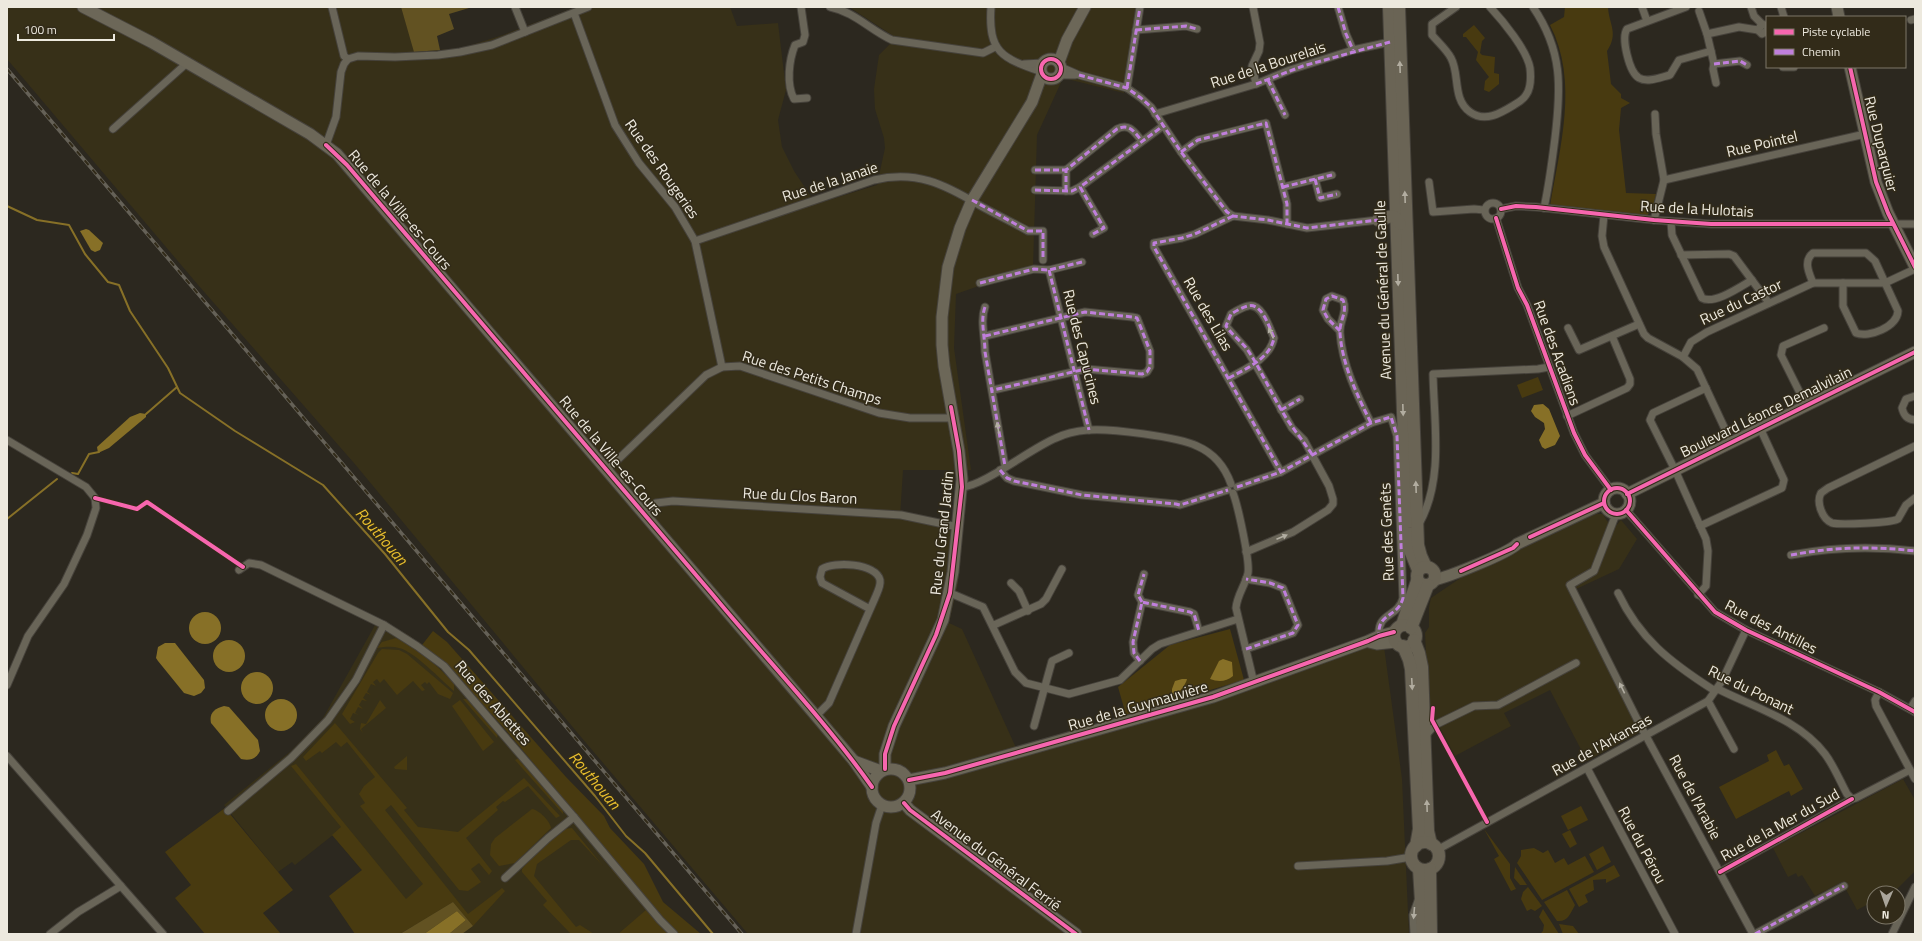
<svg xmlns="http://www.w3.org/2000/svg" width="1922" height="941" viewBox="0 0 1922 941" font-family="'Titillium Web',sans-serif">
<rect width="100%" height="100%" fill="#2c281f"/>
<!-- built -->
<g fill="#373018">
<polygon points="7,7 401,7 415,52 462,48 503,35 576,7 730,7 737,26 778,23 786,90 778,120 782,147 794,171 816,204 877,185 885,148 884,138 875,109 874,89 879,55 890,44 892,35 849,7 1137,7 1124,93 1063,78 1037,135 1033,267 956,294 954,348 971,470 903,470 900,517 963,533 958,584 949,623 962,629 1017,750 1138,715 1244,682 1382,632 1402,779 1409,934 748,934 576,731 354,463 199,286 7,59"/>
<polygon points="1596,514 1603,514 1607,521 1615,527 1621,520 1637,539 1619,569 1574,590 1647,728 1587,761 1550,690 1504,713 1511,726 1455,756 1440,728 1429,715 1425,633 1429,627 1429,607 1431,598 1462,577"/>
<polygon points="379,618 410,636 453,672 504,729 652,906 618,934 462,934 473,926 412,926 382,895 333,835 295,865 292,862 278,872 224,805 291,751 323,718"/>
<polygon points="1903,779 1915,800 1915,871 1896,890 1890,893 1874,893 1874,901 1857,910 1842,882 1815,896 1802,875 1798,877 1796,873 1788,877 1773,848"/>
</g>
<!-- green -->
<g fill="#483a10">
<path d="M1565,7h43c1,18 11,26 -1,44l4,33 10,10v4l9,5 -9,5 -2,22 7,63 30,1 -3,12 -6,10 -97,-10c10,-59 29,-125 0,-181l14,-8z"/>
<polygon points="1474,25 1485,38 1482,41 1480,53 1482,55 1495,57 1494,73 1499,74 1499,84 1489,92 1484,90 1485,81 1489,77 1476,60 1478,52 1466,37 1463,37 1463,34"/>
<polygon points="1538,377 1543,390 1522,398 1517,385"/>
<polygon points="1230,629 1244,680 1126,715 1118,687 1170,645"/>
<polygon points="433,631 447,642 566,777 604,816 610,828 644,864 663,902 701,934 618,934 646,910 611,869 622,869 504,728 453,672 422,645"/>
<path d="M396,638c22,8 41,29 58,45v8c-13,-11 -40,-40 -55,-43 -7,-2 -14,-1 -22,0l5,-6z"/>
<polygon points="382,649 399,650 407,654 453,693 450,699 438,694 429,682 427,684 425,682 421,685 425,690 422,691 413,681 397,695 384,679 380,683 377,679 373,682 376,686 371,684 367,692 371,695 366,693 363,698 367,701 362,700 359,705 363,709 358,707 355,713 359,715 353,713 350,719 355,722 350,724 342,714 378,653"/>
<polygon points="463,699 468,699 498,733 497,738"/>
<polygon points="380,700 386,708 361,729 363,733 360,729 361,723 366,724"/>
<polygon points="460,700 494,742 483,751 452,706"/>
<polygon points="335,723 407,808 404,810 418,827 458,832 524,778 560,816 556,818 528,786 505,802 503,801 496,807 498,810 466,838 492,871 489,875 479,863 471,869 481,882 468,891 459,890 391,805 385,810 468,914 502,888 505,891 473,926 453,902 400,934 355,934 329,896 362,870 332,835 341,827 291,766 296,764 406,899 423,884 360,806 365,803 359,794 364,786 375,777 347,742 341,747 336,742 322,753 320,751 306,761 303,757"/>
<polygon points="1776,750 1784,766 1789,764 1803,789 1791,796 1789,791 1736,819 1719,787 1769,761 1767,755"/>
<polygon points="407,756 407,770 395,769 394,767"/>
<polygon points="519,758 563,810 563,814 515,760"/>
<polygon points="1581,806 1588,820 1568,830 1561,816"/>
<polygon points="225,808 293,890 263,913 281,934 205,934 175,898 191,885 165,852"/>
<path d="M532,809c7,1 18,12 19,19l-36,35 -16,3 -9,-11 1,-11 4,-6z"/>
<polygon points="572,828 603,866 579,840 571,840 537,864 534,876 576,927 580,925 594,934 570,933 543,905 547,901 522,872 522,869 533,855 562,829"/>
<polygon points="1484,829 1510,864 1510,878 1516,889 1511,891 1494,859 1499,856"/>
<polygon points="1570,830 1577,844 1570,848 1562,834"/>
<polygon points="1603,846 1611,862 1597,870 1589,854"/>
<polygon points="1534,848 1543,853 1548,850 1555,863 1564,858 1568,865 1585,856 1594,872 1542,900 1517,863 1521,856 1521,850"/>
<polygon points="1614,865 1620,876 1606,883 1606,879 1593,880 1594,890 1585,895 1588,902 1579,907 1569,889"/>
<polygon points="1515,867 1527,885 1520,885 1514,878"/>
<polygon points="1528,887 1542,906 1535,911 1531,909 1527,911 1521,899 1523,892"/>
<path d="M1567,890l8,15c-5,9 -7,17 -18,16l-13,-19z"/>
<polygon points="1543,909 1559,934 1540,934 1543,931 1544,925 1539,917"/>
<polygon points="1559,924 1573,926 1579,934 1563,934"/>
</g>
<!-- forest -->
<g fill="#625222">
<polygon points="401,7 469,7 469,8 449,14 454,29 437,36 440,50 414,52"/>
<polygon points="453,902 473,926 462,934 449,934 466,920 457,911 424,934 400,934"/>
</g>
<!-- water -->
<g fill="#877027">
<polygon points="86,229 89,230 103,243 100,250 95,252 91,250 80,231"/>
<polygon points="1543,404 1549,409 1560,436 1555,445 1545,449 1542,447 1539,440 1545,429 1544,423 1535,417 1531,411 1534,405"/>
<polygon points="140,413 146,414 146,417 109,448 98,453 97,447 130,417"/>
<circle cx="205" cy="628" r="16"/>
<circle cx="229" cy="656" r="16"/>
<polygon points="165,643 175,643 204,680 205,688 201,693 194,696 184,693 158,661 156,658 158,647"/>
<path d="M1223,659l9,3 1,14c-7,6 -15,6 -23,3l9,-18z"/>
<circle cx="257" cy="688" r="16"/>
<path d="M1182,679h5c-1,5 -7,12 -10,15h-5v-5l3,-8z"/>
<circle cx="281" cy="715" r="16"/>
<path d="M224,706l5,1 29,33 2,11c-4,8 -10,10 -19,8l-30,-36c-2,-10 3,-14 13,-17z"/>
<polygon points="457,911 466,920 449,934 424,934"/>
</g>
<g fill="none" stroke-linecap="round" stroke-linejoin="round">
<!-- stream -->
<g stroke="#877027" stroke-width="2">
<polyline points="7,206 37,220 69,225 85,254 108,282 119,285 130,311 168,368 180,393 235,431 323,485 385,554 448,632 469,650 595,796 626,836 645,853 713,934"/>
<polyline points="146,414 177,387"/>
<polyline points="72,473 78,474 89,454 99,452"/>
<polyline points="7,519 57,479"/>
</g>
<!-- street casing -->
<g stroke="#46423b" stroke-width="9">
<g id="street">
<polyline points="332,7 344,56 348,59"/>
<polyline points="515,7 525,32"/>
<path d="M801,7l4,28 -2,7 -8,3c-6,15 -9,39 -1,54l13,-1"/>
<path d="M830,7c25,5 40,23 62,33l91,13 12,-6"/>
<path d="M991,7c-3,46 11,51 51,65"/>
<polyline points="1253,7 1260,43 1259,51 1252,66 1256,84"/>
<polyline points="1338,7 1346,34 1353,50"/>
<path d="M1456,7l-24,17v11c6,7 15,15 19,23 9,16 1,41 19,54 15,11 31,1 44,-7 5,-3 9,-5 12,-10 5,-7 5,-18 4,-27 -3,-18 -27,-47 -40,-61"/>
<path d="M1533,7c30,44 28,81 22,131 -3,24 -6,47 -11,70"/>
<polyline points="1642,7 1647,21"/>
<path d="M1686,7l-59,22c-6,9 2,43 12,49 9,5 22,-1 31,-3l9,-15 32,-9"/>
<polyline points="1751,7 1754,16 1762,24"/>
<polyline points="1781,7 1784,17"/>
<polyline points="1699,11 1707,34 1714,64 1713,69 1716,83"/>
<polyline points="574,13 615,125 639,163 675,207 695,241 722,367"/>
<polyline points="1911,20 1915,19"/>
<polyline points="1767,26 1762,24 1758,30 1762,34 1767,31"/>
<polyline points="1136,30 1186,26 1197,29"/>
<polyline points="1707,34 1739,27 1758,30"/>
<polyline points="1024,64 1043,63"/>
<polyline points="1714,64 1740,61 1747,65"/>
<polyline points="1061,67 1079,75 1127,88 1141,98 1151,107 1181,152 1227,212 1233,216 1268,220 1307,228 1378,220"/>
<polyline points="1783,67 1794,67"/>
<polyline points="1059,75 1075,75"/>
<polyline points="1268,80 1285,115"/>
<polyline points="1127,88 1140,7"/>
<polyline points="1155,114 1256,84 1290,70 1353,50 1390,42"/>
<polyline points="113,129 187,63"/>
<polyline points="326,145 336,117 341,72 344,64 348,59 358,56 395,57 438,55 460,52 492,45 588,7"/>
<polyline points="1181,152 1198,140 1266,123 1287,204 1287,224"/>
<polyline points="1035,170 1066,170"/>
<polyline points="1315,179 1320,198 1337,194"/>
<polyline points="1664,180 1865,134"/>
<polyline points="1429,182 1433,212 1474,209 1484,210"/>
<polyline points="1283,187 1332,175"/>
<polyline points="1035,190 1072,191 1080,187"/>
<path d="M1066,191v-21l51,-41c13,-6 17,3 25,12"/>
<circle cx="1493" cy="211" r="8"/>
<polyline points="1501,209 1516,206 1536,207 1654,220 1711,224 1915,224"/>
<polyline points="1604,215 1602,236 1604,247 1644,334 1648,338 1683,357"/>
<polyline points="1233,216 1195,234 1182,238 1154,243 1154,247 1281,472"/>
<polyline points="1496,218 1518,288 1527,305 1574,433 1585,455 1611,490"/>
<polyline points="1654,220 1664,180 1656,134 1655,114"/>
<path d="M1671,222l1,13 30,63c12,7 38,-11 50,-18"/>
<polyline points="1093,234 1104,228 1080,187 1163,126"/>
<path d="M695,241l179,-61c42,-10 70,4 105,25 16,9 33,17 49,26h15v29"/>
<polyline points="1681,255 1729,254 1734,256 1769,303"/>
<polyline points="1049,270 1089,430"/>
<polyline points="980,283 1034,269 1049,270 1082,262"/>
<path d="M1813,283c-4,-10 -10,-22 0,-30h53l9,8 23,50c-1,16 -29,27 -42,22l-13,-27v-23"/>
<path d="M985,307c-5,14 0,29 0,45l20,114"/>
<polyline points="1568,328 1579,350 1639,324"/>
<path d="M1340,331l-12,-12 -5,-9 3,-11 6,-3 11,4c5,12 -4,21 -3,33 2,31 17,62 31,90"/>
<polyline points="985,336 1085,312 1132,317 1137,318 1139,323 1150,351 1150,367 1147,372 1142,374 1086,369 993,390"/>
<path d="M1229,378c16,-9 41,-19 45,-40 -4,-9 -12,-36 -26,-32 -5,1 -12,5 -17,8l-5,12 21,24 45,78 12,12 25,46 4,13v5l-5,6 -35,22 -47,20"/>
<path d="M1915,396l-9,3 -4,9c2,8 5,11 13,12"/>
<polyline points="1806,405 1781,355 1783,346 1824,328"/>
<polyline points="1281,410 1300,399"/>
<polyline points="1567,416 1627,388 1630,384 1630,379 1612,336"/>
<polyline points="7,440 86,487 95,498 96,508 87,535 64,584 28,636 7,685"/>
<polyline points="1731,442 1697,369 1683,357 1691,342 1707,332 1813,283 1885,283 1915,269"/>
<path d="M1915,446l-87,42 -7,5c-5,9 1,26 11,30 8,2 60,0 66,-4l8,-14 9,-7"/>
<polyline points="607,470 706,375 722,367 740,366 879,413 910,418 953,418"/>
<polyline points="1000,470 1007,478 1014,481 1082,495 1176,504 1180,505 1228,490"/>
<path d="M962,487c20,0 71,-40 94,-49 10,-5 21,-7 32,-8 21,-2 91,7 109,16 16,7 28,21 34,38"/>
<path d="M1237,487l44,-15 90,-49 20,-6 6,19 6,162c-5,20 -26,14 -24,38"/>
<path d="M1233,493c5,13 17,68 15,80 -3,13 -11,22 -12,35l18,75"/>
<polyline points="1626,510 1715,612 1746,630 1879,692 1915,712"/>
<polyline points="643,512 656,503 673,501 901,515 958,527"/>
<polyline points="1616,514 1594,571 1570,585 1639,723 1753,934"/>
<path d="M1419,524c25,-44 15,-101 14,-150l105,-5 11,-2"/>
<polyline points="1700,526 1782,488 1784,480 1760,428"/>
<path d="M1791,555c42,-8 81,-9 124,-4"/>
<polyline points="239,570 249,563 261,565 384,625 417,646 444,666 574,817 660,920 674,934"/>
<polyline points="1011,583 1019,591 1028,611"/>
<polyline points="950,593 983,607 1015,672 1026,683 1069,694 1120,680 1152,649 1160,644 1238,619"/>
<path d="M1618,593c22,46 52,69 94,96l8,1c36,18 79,30 105,64 9,12 15,27 22,40l5,5"/>
<polyline points="1698,595 1706,586 1708,551 1706,539 1675,470 1650,420 1653,413 1706,388"/>
<polyline points="1142,602 1138,595 1144,574"/>
<polyline points="994,625 1041,604 1046,599 1062,569"/>
<polyline points="1246,649 1293,633 1298,625 1283,588 1270,583 1246,579"/>
<polyline points="1140,661 1134,653 1133,642 1142,602 1190,612 1194,614 1199,631"/>
<polyline points="1879,692 1875,700 1876,706 1915,779"/>
<polyline points="1708,701 1734,749"/>
<polyline points="1910,709 1915,701"/>
<path d="M816,716l13,-13 46,-105c2,-5 6,-12 5,-18 -4,-17 -46,-19 -58,-11l-2,8 2,6 48,26"/>
<polyline points="1034,726 1052,661 1069,653"/>
<polyline points="1426,735 1435,725 1474,706 1498,705 1576,663"/>
<polyline points="7,756 163,934"/>
<polyline points="1587,768 1675,934"/>
<polyline points="228,811 291,758 328,720 356,680 384,625"/>
<polyline points="1437,850 1708,701 1722,681 1746,630"/>
<polyline points="1298,866 1387,861 1411,857"/>
<polyline points="1720,872 1852,799 1856,798 1910,770"/>
<polyline points="505,878 548,838 574,817"/>
<polyline points="50,934 78,912 121,886"/>
<polyline points="856,934 876,823 882,805"/>
<polyline points="1414,934 1413,915 1419,898"/>
<polyline points="1755,934 1844,886"/>
<polyline points="1892,934 1915,887"/>
</g>
</g>
<!-- secondary casing -->
<g stroke="#46423b" stroke-width="13">
<g id="secondary">
<polyline points="83,7 151,42 310,134 337,154 816,716 854,761 872,787"/>
<polyline points="1837,7 1839,17"/>
<circle cx="1051" cy="69" r="10"/>
<polyline points="1059,62 1067,40 1085,7"/>
<polyline points="1850,67 1876,182 1888,213 1915,267"/>
<circle cx="1617" cy="501" r="13"/>
<polyline points="1627,494 1915,352"/>
<path d="M1434,580c14,-3 75,-27 83,-36l87,-41"/>
<polyline points="1369,642 1377,644 1396,642"/>
<polyline points="854,761 881,771"/>
<circle cx="891" cy="788" r="19"/>
<polyline points="885,769 885,754 894,726 943,620 953,572 962,479 959,451 944,366 942,345 942,317 948,267 960,228 972,200 1032,102 1042,74"/>
<polyline points="909,780 945,773 1213,697 1368,641 1379,636 1394,632"/>
<polyline points="904,803 910,810 1076,934"/>
</g>
</g>
<!-- primary casing -->
<g stroke="#46423b" stroke-width="14">
<g id="primary">
<polyline points="1389,7 1407,528 1409,548 1418,570"/>
<polyline points="1399,7 1418,545 1421,556 1426,567"/>
<polyline points="1378,220 1392,216 1396,218 1400,224"/>
<circle cx="1426" cy="576" r="9"/>
<polyline points="1402,625 1417,581"/>
<circle cx="1405" cy="636" r="11"/>
<polyline points="1411,628 1428,585"/>
<polyline points="1414,640 1419,653 1422,667 1428,831 1431,844"/>
<polyline points="1403,646 1409,660 1411,669 1419,829 1416,846"/>
<circle cx="1425" cy="856" r="14"/>
<polyline points="1419,869 1423,934"/>
<polyline points="1430,869 1431,934"/>
</g>
</g>
<!-- street -->
<use href="#street" stroke="#696558" stroke-width="7"/>
<!-- secondary -->
<use href="#secondary" stroke="#6c6758" stroke-width="11"/>
<!-- primary -->
<use href="#primary" stroke="#6a6455" stroke-width="12"/>
<!-- rail casing -->
<g stroke="#656157" stroke-width="3.5">
<polyline id="rail" points="7,69 742,934"/>
</g>
<!-- rail -->
<use href="#rail" stroke="#322b19" stroke-width="2" stroke-dasharray="6" stroke-linecap="butt"/>
<!-- quiet -->
<g stroke="#c07fdc" stroke-width="3" stroke-dasharray="6 3" stroke-linecap="butt">
<polyline points="1338,7 1346,34 1353,50"/>
<polyline points="1136,30 1186,26 1197,29"/>
<polyline points="1714,64 1740,61 1747,65"/>
<polyline points="1079,75 1127,88 1141,98 1151,107 1181,152 1227,212 1233,216 1268,220 1307,228 1378,220"/>
<polyline points="1268,80 1285,115"/>
<polyline points="1256,84 1303,66 1390,42"/>
<polyline points="1127,88 1140,7"/>
<polyline points="1181,152 1198,140 1266,123 1287,204 1287,224"/>
<polyline points="1035,170 1066,170"/>
<polyline points="1315,179 1320,198 1337,194"/>
<polyline points="1283,187 1332,175"/>
<polyline points="1035,190 1072,191 1080,187"/>
<path d="M1066,191v-21l51,-41c13,-6 17,3 25,12"/>
<polyline points="972,200 1028,231 1043,231 1043,260"/>
<polyline points="1233,216 1195,234 1182,238 1154,243 1154,247 1281,472"/>
<polyline points="1093,234 1104,228 1080,187 1163,126"/>
<polyline points="1049,270 1089,430"/>
<polyline points="980,283 1034,269 1049,270 1082,262"/>
<path d="M985,307c-5,14 0,29 0,45l20,114"/>
<path d="M1340,331l-12,-12 -5,-9 3,-11 6,-3 11,4c5,12 -4,21 -3,33 2,31 17,62 31,90"/>
<polyline points="985,336 1085,312 1132,317 1137,318 1139,323 1150,351 1150,367 1147,372 1142,374 1086,369 993,390"/>
<path d="M1229,378c16,-9 41,-19 45,-40 -4,-9 -12,-36 -26,-32 -5,1 -12,5 -17,8l-5,12c6,9 15,15 21,23 13,19 23,42 35,62 9,16 21,29 31,45"/>
<polyline points="1281,410 1300,399"/>
<polyline points="1000,470 1007,478 1014,481 1082,495 1176,504 1180,505 1228,490"/>
<path d="M1237,487l44,-15 90,-49 20,-6 6,19 6,162c-5,20 -26,14 -24,38"/>
<path d="M1791,555c42,-8 81,-9 124,-4"/>
<polyline points="1142,602 1138,595 1144,574"/>
<polyline points="1246,649 1293,633 1298,625 1283,588 1270,583 1246,579"/>
<polyline points="1140,661 1134,653 1133,642 1142,602 1190,612 1194,614 1199,631"/>
<polyline points="1755,934 1844,886"/>
</g>
<!-- cycleway casing -->
<g stroke="#322b19" stroke-width="6">
<g id="cycleway">
<circle cx="1051" cy="69" r="10"/>
<polyline points="1850,67 1876,182 1888,213 1915,267"/>
<path d="M326,145l21,20c121,144 245,286 366,430 53,64 111,124 159,192"/>
<polyline points="1501,209 1516,206 1536,207 1654,220 1711,224 1893,224"/>
<polyline points="1496,218 1518,288 1527,305 1574,433 1585,455 1611,490"/>
<circle cx="1617" cy="501" r="13"/>
<polyline points="1627,494 1915,352"/>
<polyline points="95,498 137,509 147,502 243,567"/>
<polyline points="1626,510 1715,612 1746,630 1879,692 1915,712"/>
<polyline points="1530,537 1604,503"/>
<polyline points="1461,571 1513,548 1517,544"/>
<polyline points="1433,708 1432,720 1487,822"/>
<polyline points="885,769 885,754 894,726 936,635 950,593 962,487 959,451 951,407"/>
<polyline points="909,780 945,773 1213,697 1368,641 1379,636 1394,632"/>
<polyline points="904,803 910,810 1076,934"/>
<polyline points="1720,872 1852,799"/>
</g>
</g>
<!-- cycleway -->
<use href="#cycleway" stroke="#f766af" stroke-width="4"/>
</g>
<!-- one-way arrows -->
<defs><path id="oneway-solid" d="M-6-.8H1V-3.2L6.5 0L1 3.2V.8H-6Z"/></defs>
<g fill="#b2ada0">
<use href="#oneway-solid" transform="translate(1400 67) rotate(-92)"/>
<use href="#oneway-solid" transform="translate(1405 197) rotate(-92)"/>
<use href="#oneway-solid" transform="translate(1398 280) rotate(88)"/>
<use href="#oneway-solid" transform="translate(1403 410) rotate(88)"/>
<use href="#oneway-solid" transform="translate(1416 487) rotate(-92)"/>
<use href="#oneway-solid" transform="translate(1412 684) rotate(87)"/>
<use href="#oneway-solid" transform="translate(1427 806) rotate(-92)"/>
</g>
<g fill="#b2aea2">
<use href="#oneway-solid" transform="translate(1271 333) rotate(-114)"/>
<use href="#oneway-solid" transform="translate(998 428) rotate(-100)"/>
<use href="#oneway-solid" transform="translate(1282 537) rotate(-23)"/>
<use href="#oneway-solid" transform="translate(1622 688) rotate(-116)"/>
<use href="#oneway-solid" transform="translate(1414 913) rotate(95)"/>
</g>
<g text-anchor="middle" stroke-width="3" stroke-linejoin="round" paint-order="stroke">
<!-- street labels -->
<g font-size="15" fill="#ede9de" stroke="#322b19">
<text transform="translate(1268 65) rotate(-18)" y="5">Rue de la Bourelais</text>
<text transform="translate(1762 144) rotate(-13)" y="5">Rue Pointel</text>
<text transform="translate(1881 144) rotate(76)" y="5">Rue Duparquier</text>
<text transform="translate(662 169) rotate(55)" y="5">Rue des Rougeries</text>
<text transform="translate(830 182) rotate(-18)" y="5">Rue de la Janaie</text>
<text transform="translate(1697 209) rotate(3)" y="5">Rue de la Hulotais</text>
<text transform="translate(400 210) rotate(50)" y="5">Rue de la Ville-es-Cours</text>
<text transform="translate(1383 290) rotate(-92)" y="5">Avenue du Général de Gaulle</text>
<text transform="translate(1741 302) rotate(-25)" y="5">Rue du Castor</text>
<text transform="translate(1208 314) rotate(60)" y="5">Rue des Lilas</text>
<text transform="translate(1082 347) rotate(76)" y="5">Rue des Capucines</text>
<text transform="translate(1557 353) rotate(70)" y="5">Rue des Acadiens</text>
<text transform="translate(812 378) rotate(18)" y="5">Rue des Petits Champs</text>
<text transform="translate(1766 412) rotate(-26)" y="5">Boulevard Léonce Demalvilain</text>
<text transform="translate(611 456) rotate(50)" y="5">Rue de la Ville-es-Cours</text>
<text transform="translate(800 496) rotate(3)" y="5">Rue du Clos Baron</text>
<text transform="translate(1387 532) rotate(-92)" y="5">Rue des Genêts</text>
<text transform="translate(942 533) rotate(-84)" y="5">Rue du Grand Jardin</text>
<text transform="translate(1771 627) rotate(27)" y="5">Rue des Antilles</text>
<text transform="translate(1751 690) rotate(26)" y="5">Rue du Ponant</text>
<text transform="translate(493 703) rotate(49)" y="5">Rue des Ablettes</text>
<text transform="translate(1138 706) rotate(-16)" y="5">Rue de la Guymauvière</text>
<text transform="translate(1602 745) rotate(-29)" y="5">Rue de l'Arkansas</text>
<text transform="translate(1695 797) rotate(62)" y="5">Rue de l'Arabie</text>
<text transform="translate(1780 825) rotate(-29)" y="5">Rue de la Mer du Sud</text>
<text transform="translate(1642 845) rotate(62)" y="5">Rue du Pérou</text>
<text transform="translate(996 860) rotate(37)" y="5">Avenue du Général Ferrié</text>
</g>
<!-- water labels -->
<g font-size="16" font-style="italic" fill="#e9bf2e" stroke="#322b19">
<text transform="translate(382 536) rotate(49)" y="6">Routhouan</text>
<text transform="translate(595 780) rotate(50)" y="6">Routhouan</text>
</g>
</g>
<!-- border -->
<rect width="1922" height="941" fill="none" stroke="#ede9de" stroke-width="16"/>
<!-- legend -->
<rect x="1766" y="16" width="140" height="52" fill="#322b19" stroke="#7d7768"/>
<rect x="1774" y="29" width="20" height="6" fill="#f766af" stroke="#7d7768"/>
<text x="1802" y="36" font-size="12" fill="#ede9de">Piste cyclable</text>
<rect x="1774" y="49" width="20" height="6" fill="#c07fdc" stroke="#7d7768"/>
<text x="1802" y="56" font-size="12" fill="#ede9de">Chemin</text>
<!-- north arrow -->
<g transform="translate(1886 905) rotate(182)"><circle r="19" fill="#322b19" stroke="#7d7768"/>
<path d="M0-3L7 15L0 10L-7 15Z" fill="#a9a59b"/>
<text y="-6" font-size="11" font-weight="bold" text-anchor="middle" fill="#ede9de">N</text>
</g>
<!-- scale -->
<path d="M18 34v6h96v-6" fill="none" stroke="#ede9de" stroke-width="2"/>
<text x="24" y="34" font-size="12" fill="#ede9de" stroke="#322b19" stroke-width="3" paint-order="stroke">100 m</text>
</svg>
